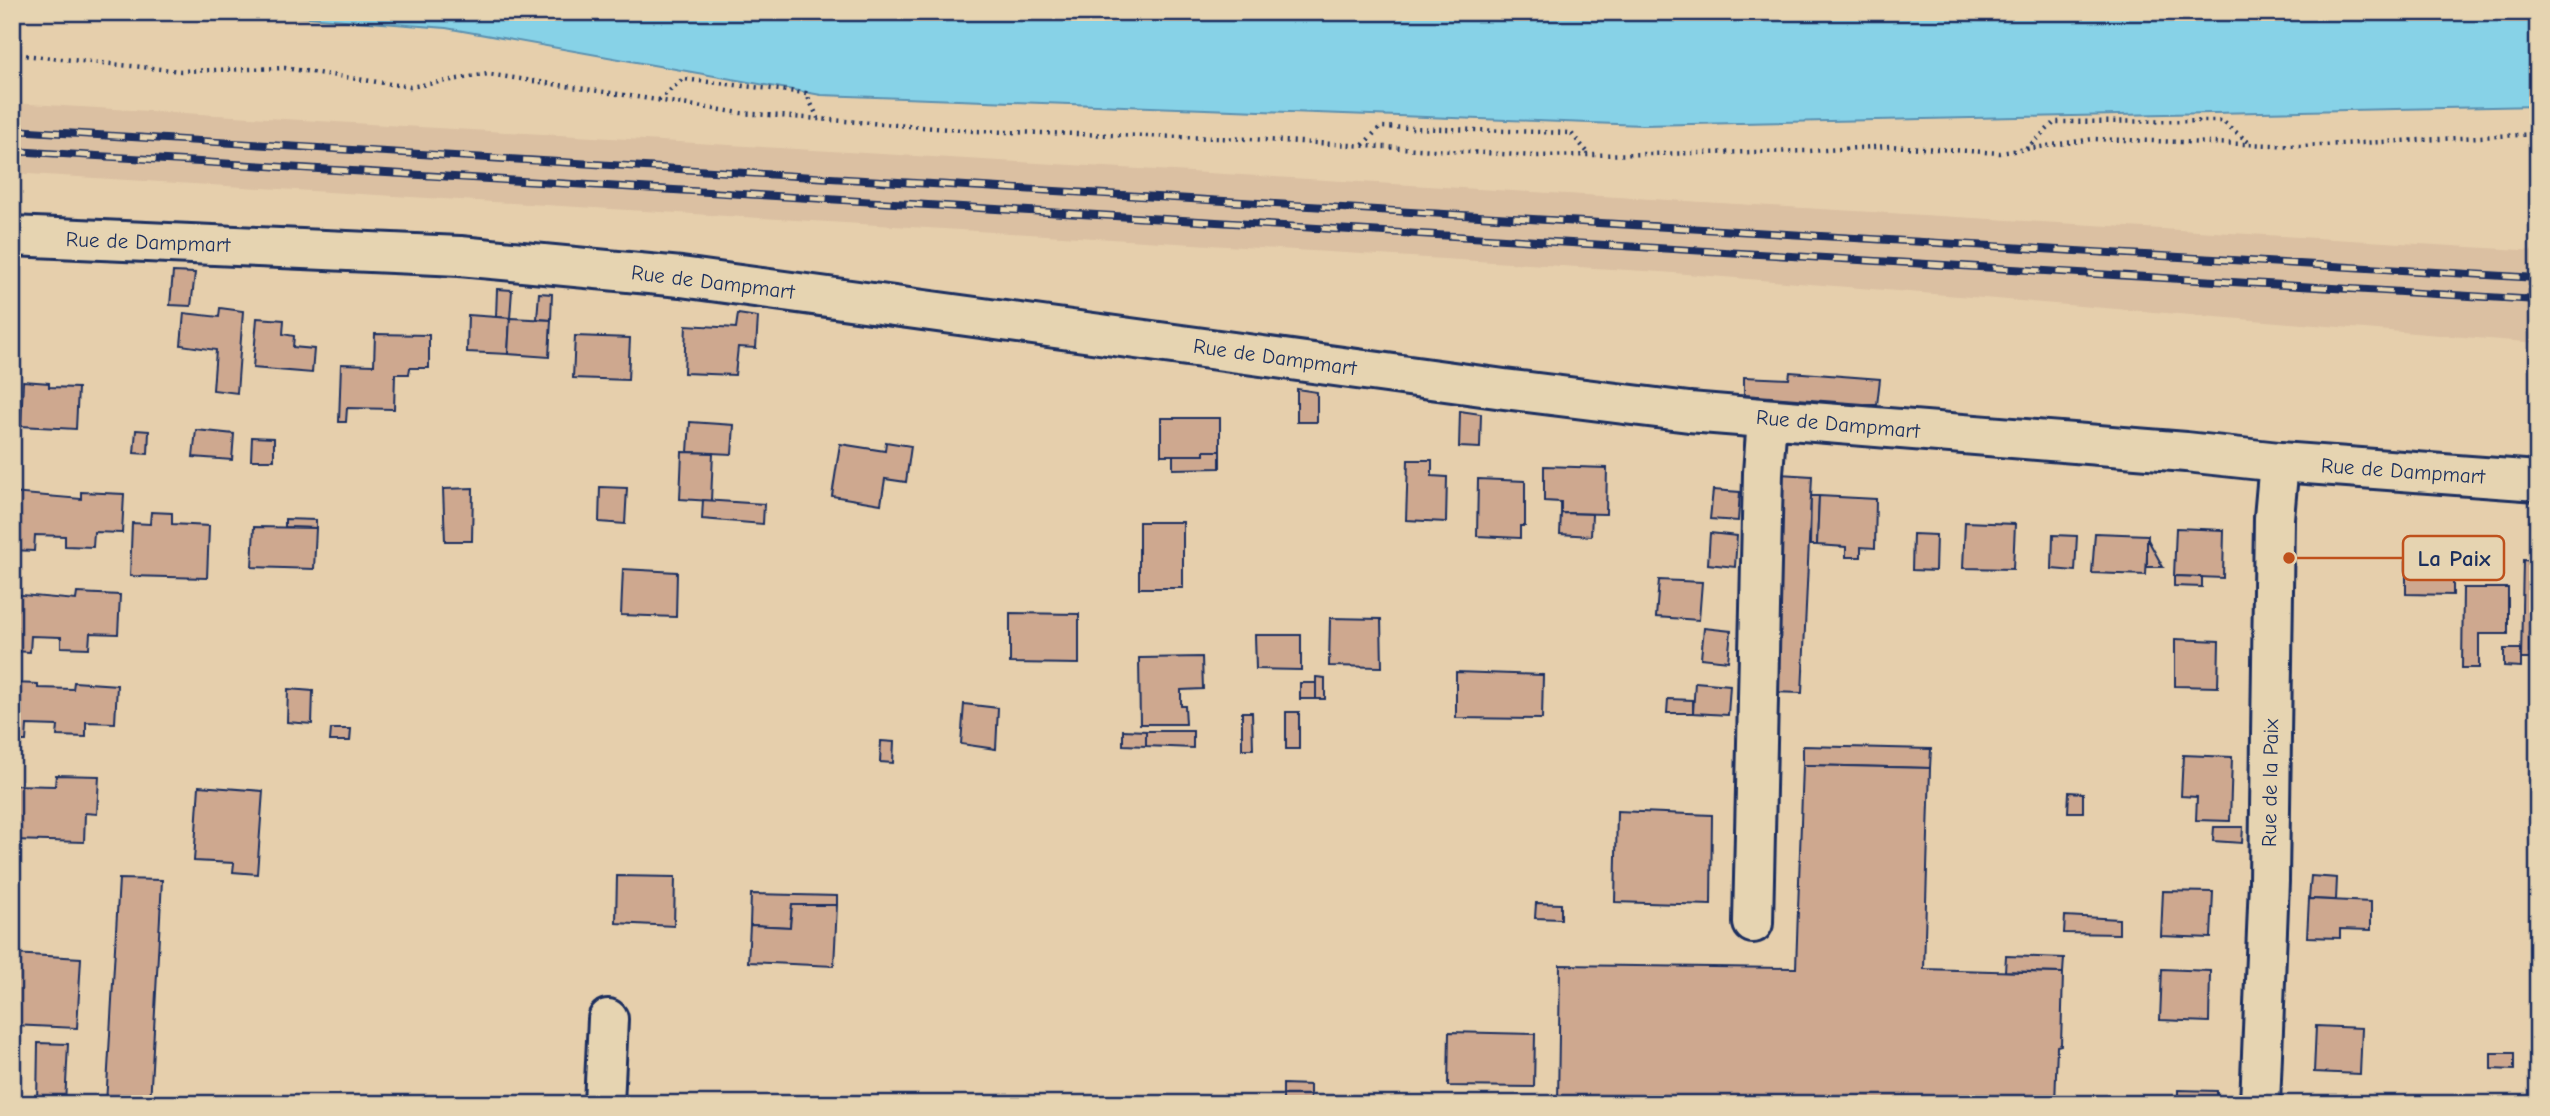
<svg xmlns="http://www.w3.org/2000/svg" width="2550" height="1116" viewBox="0 0 2550 1116" font-family="'Comic Neue',sans-serif">
<rect width="100%" height="100%" fill="#e6cfac"/>
<filter id="ink" filterUnits="userSpaceOnUse"><feTurbulence type="fractalNoise" baseFrequency=".0143" numOctaves="2"/><feDisplacementMap in="SourceGraphic" scale="14" xChannelSelector="R" yChannelSelector="G"/><feConvolveMatrix kernelMatrix="1 2 1 2 8 2 1 2 1" color-interpolation-filters="sRGB"/></filter>
<g filter="url(#ink)">
<!-- built -->
<polygon fill="#dbc0a2" points="12,103 2538,251 2538,343 1661,272 12,173"/>
<!-- water -->
<polygon fill="#87d2e7" stroke="#5c91b0" stroke-width="2" points="244,12 2538,12 2538,106 1643,125 821,95 446,28"/>
<!-- building -->
<g fill="#cea88f" stroke="#1b2f5e" stroke-width="2">
<polygon points="173,272 195,273 191,306 170,305"/>
<polygon points="497,289 512,290 510,318 496,317"/>
<polygon points="539,293 552,294 551,320 537,319"/>
<polygon points="220,308 243,311 237,393 213,390 216,350 181,345 184,313 219,317"/>
<polygon points="738,314 758,317 756,348 738,347 735,375 684,373 686,325 736,328"/>
<polygon points="468,315 510,318 508,354 467,352"/>
<polygon points="257,318 284,320 283,334 294,336 293,347 314,349 312,373 253,368"/>
<polygon points="510,318 551,320 549,357 508,354"/>
<polygon points="375,334 429,335 429,368 410,368 409,374 395,374 394,409 347,408 346,422 339,422 341,364 374,365"/>
<polygon points="575,336 630,338 628,380 573,378"/>
<polygon points="1790,372 1880,379 1877,405 1744,395 1744,377 1789,379"/>
<polygon points="23,381 49,383 49,387 78,388 76,429 21,426"/>
<polygon points="1297,389 1317,392 1317,422 1297,422"/>
<polygon points="1460,411 1481,414 1480,448 1459,447"/>
<polygon points="1161,418 1220,418 1220,451 1204,451 1204,455 1161,455"/>
<polygon points="690,422 734,425 732,454 688,452"/>
<polygon points="136,430 149,431 148,454 134,453"/>
<polygon points="196,430 234,434 232,460 193,457"/>
<polygon points="252,437 274,438 274,460 251,460"/>
<polygon points="886,442 911,446 906,482 885,479 881,504 832,496 840,444 885,451"/>
<polygon points="1204,451 1220,451 1220,468 1173,469 1173,455 1204,455"/>
<polygon points="682,452 713,453 711,501 680,499"/>
<polygon points="1408,460 1432,460 1432,476 1447,477 1446,522 1406,520"/>
<polygon points="1544,466 1607,468 1606,514 1561,513 1561,502 1544,501"/>
<polygon points="1779,474 1812,476 1802,693 1766,692"/>
<polygon points="1478,479 1525,481 1525,526 1520,526 1520,538 1477,536"/>
<polygon points="600,487 627,488 625,524 599,522"/>
<polygon points="473,488 472,541 445,541 443,489"/>
<polygon points="1713,490 1740,492 1738,521 1710,519"/>
<polygon points="81,492 124,494 122,533 94,532 93,547 65,546 65,536 35,535 34,551 12,550 12,493 81,499"/>
<polygon points="1811,496 1819,496 1817,545 1810,545"/>
<polygon points="1819,496 1876,499 1875,548 1861,547 1861,557 1846,557 1846,547 1817,545"/>
<polygon points="703,500 764,504 763,524 702,519"/>
<polygon points="151,512 172,513 172,524 209,526 207,578 130,576 132,523 150,524"/>
<polygon points="1561,513 1592,514 1591,536 1560,534"/>
<polygon points="285,519 316,520 316,528 285,527"/>
<rect x="1139" y="522" width="44" height="66"/>
<polygon points="1965,522 2015,524 2013,569 1963,568"/>
<polygon points="254,527 316,528 314,569 252,567"/>
<polygon points="2176,528 2224,530 2223,578 2174,576"/>
<polygon points="1710,533 1737,536 1735,567 1708,564"/>
<polygon points="2095,533 2148,535 2146,575 2092,573"/>
<polygon points="1913,534 1936,535 1935,571 1912,570"/>
<polygon points="2053,535 2077,536 2075,571 2052,569"/>
<polygon points="2147,538 2163,567 2147,567"/>
<polygon points="2406,545 2453,545 2453,595 2406,594"/>
<polygon points="2523,560 2538,561 2538,633 2529,632 2529,653 2537,653 2536,659 2521,659"/>
<polygon points="623,569 677,572 676,617 621,615"/>
<polygon points="2174,576 2202,577 2202,587 2174,586"/>
<polygon points="1659,580 1702,582 1699,620 1656,617"/>
<polygon points="2463,588 2508,588 2508,634 2479,634 2479,668 2462,668"/>
<polygon points="77,593 120,595 118,634 90,633 89,648 61,647 61,637 31,636 30,652 12,651 12,594 76,600"/>
<polygon points="1010,613 1079,614 1079,664 1010,663"/>
<polygon points="1330,618 1381,619 1382,667 1329,666"/>
<polygon points="1704,628 1731,631 1728,661 1701,658"/>
<polygon points="1255,635 1301,635 1301,670 1256,669"/>
<polygon points="2175,639 2219,641 2218,687 2175,686"/>
<polygon points="2504,649 2521,649 2521,667 2504,666"/>
<polygon points="1202,657 1203,689 1181,690 1181,706 1185,706 1186,724 1140,724 1139,658"/>
<polygon points="1456,672 1543,675 1542,719 1456,718"/>
<polygon points="1316,677 1325,678 1325,699 1316,699"/>
<polygon points="74,682 117,685 115,723 86,722 86,737 57,736 58,726 27,725 26,741 12,741 12,683 38,684 38,688 73,689"/>
<polygon points="1695,682 1730,685 1728,715 1693,713"/>
<rect x="1300" y="683" width="16" height="16"/>
<polygon points="288,689 313,691 312,724 287,722"/>
<polygon points="1668,699 1693,700 1693,713 1667,713"/>
<polygon points="964,704 998,708 996,749 961,744"/>
<polygon points="1242,712 1252,712 1253,749 1242,749"/>
<rect x="1286" y="712" width="13" height="37"/>
<polygon points="331,729 351,729 350,741 330,741"/>
<polygon points="1123,730 1146,731 1146,746 1123,745"/>
<polygon points="1146,731 1193,731 1193,748 1146,746"/>
<polygon points="881,741 894,742 893,763 880,762"/>
<polygon points="1803,746 1931,749 1930,768 1803,765"/>
<polygon points="2183,755 2232,757 2230,821 2196,820 2197,797 2181,796"/>
<polygon points="1803,765 1930,768 1924,969 2063,973 2061,1045 2057,1046 2055,1104 1558,1104 1560,965 1796,968"/>
<polygon points="56,775 99,776 97,814 85,813 84,842 12,840 12,785 55,786"/>
<polygon points="199,786 263,791 257,874 233,872 234,863 194,861"/>
<polygon points="2069,792 2083,793 2083,812 2068,812"/>
<polygon points="1617,811 1712,815 1711,905 1615,902"/>
<polygon points="2214,827 2243,827 2242,843 2213,841"/>
<polygon points="617,876 675,877 674,926 616,923"/>
<polygon points="2311,876 2337,878 2336,900 2309,899"/>
<polygon points="119,879 162,880 150,1104 106,1104"/>
<polygon points="2163,891 2213,892 2211,938 2161,936"/>
<polygon points="751,894 837,896 837,905 792,905 790,927 750,925"/>
<polygon points="2309,899 2371,902 2371,930 2340,929 2340,938 2307,937"/>
<polygon points="1536,903 1561,904 1561,919 1535,918"/>
<polygon points="792,905 837,905 834,966 748,962 750,925 790,927"/>
<polygon points="2065,916 2119,919 2119,934 2064,933"/>
<polygon points="12,954 81,958 77,1028 12,1025"/>
<polygon points="2006,956 2064,958 2063,973 2005,971"/>
<polygon points="2162,969 2210,971 2209,1022 2160,1020"/>
<polygon points="2316,1026 2362,1028 2360,1074 2314,1072"/>
<polygon points="1449,1032 1535,1034 1534,1087 1448,1086"/>
<polygon points="38,1043 68,1044 65,1104 37,1104"/>
<polygon points="2491,1053 2514,1053 2514,1070 2491,1069"/>
<polygon points="1283,1084 1310,1085 1310,1104 1283,1104"/>
<polygon points="2178,1090 2217,1091 2217,1104 2178,1104"/>
</g>
<g fill="none" stroke-linecap="round" stroke-linejoin="round">
<!-- minor casing -->
<g stroke="#1b2f5e" stroke-width="44">
<g id="minor">
<polyline points="12,236 460,256 681,277 1504,389 1689,412 2186,452 2279,462 2538,481"/>
<polyline points="1753,923 1763,473 1767,419"/>
<polyline points="604,1104 608,1019"/>
<polyline points="2260,1104 2269,881 2274,518 2279,462"/>
</g>
</g>
<!-- path -->
<g stroke="#1b2f5e" stroke-width="4.5" stroke-dasharray="2 5" stroke-linecap="butt">
<polyline points="12,54 181,71 285,68 410,87 488,74 741,113 974,131 1250,139 1535,156 1810,151 1890,146 2000,153 2093,139 2302,146 2538,134"/>
<polyline points="659,100 683,79 806,93 818,118"/>
<polyline points="1363,145 1380,127 1571,133 1589,154"/>
<polyline points="2026,149 2055,122 2222,121 2251,144"/>
</g>
<!-- minor -->
<use href="#minor" stroke="#e6d4b1" stroke-width="38"/>
<!-- rail casing -->
<g stroke="#1b2f5e" stroke-width="8">
<g id="rail">
<polyline points="12,130 2538,278"/>
<polyline points="12,151 2538,300"/>
</g>
</g>
<!-- rail -->
<use href="#rail" stroke="#e6d4b1" stroke-width="5" stroke-dasharray="16" stroke-linecap="butt"/>
</g>
</g>
<g text-anchor="middle" stroke-width="5" stroke-linejoin="round" paint-order="stroke">
<!-- street labels -->
<g font-size="21" fill="#1b2f5e" stroke="#e6d4b1">
<text transform="translate(148 242) rotate(2)" y="7">Rue de Dampmart</text>
<text transform="translate(713 282) rotate(7)" y="7">Rue de Dampmart</text>
<text transform="translate(1275 357) rotate(8)" y="7">Rue de Dampmart</text>
<text transform="translate(1838 424) rotate(5)" y="7">Rue de Dampmart</text>
<text transform="translate(2403 471) rotate(4)" y="7">Rue de Dampmart</text>
<text transform="translate(2270 783) rotate(-89)" y="7">Rue de la Paix</text>
</g>
</g>
<!-- callouts -->
<path fill="none" stroke="#bf511c" stroke-width="2.5" d="M2289 558L2403 558"/>
<circle fill="#bf511c" stroke="#e6d4b1" stroke-width="2.5" cx="2289" cy="558" r="7"/>
<rect fill="#e6d4b1" stroke="#bf511c" stroke-width="2.5" x="2403" y="536" width="101" height="44" rx="7"/>
<g font-size="23" text-anchor="middle" font-weight="bold" fill="#1b2f5e">
<text x="2454" y="566">La Paix</text>
</g>
<!-- margin -->
<rect width="2550" height="1116" fill="none" stroke="#e6d4b1" stroke-width="42"/>
<rect x="21" y="21" width="2508" height="1074" fill="none" stroke="#1b2f5e" stroke-width="2.5" filter="url(#ink)"/>
</svg>
